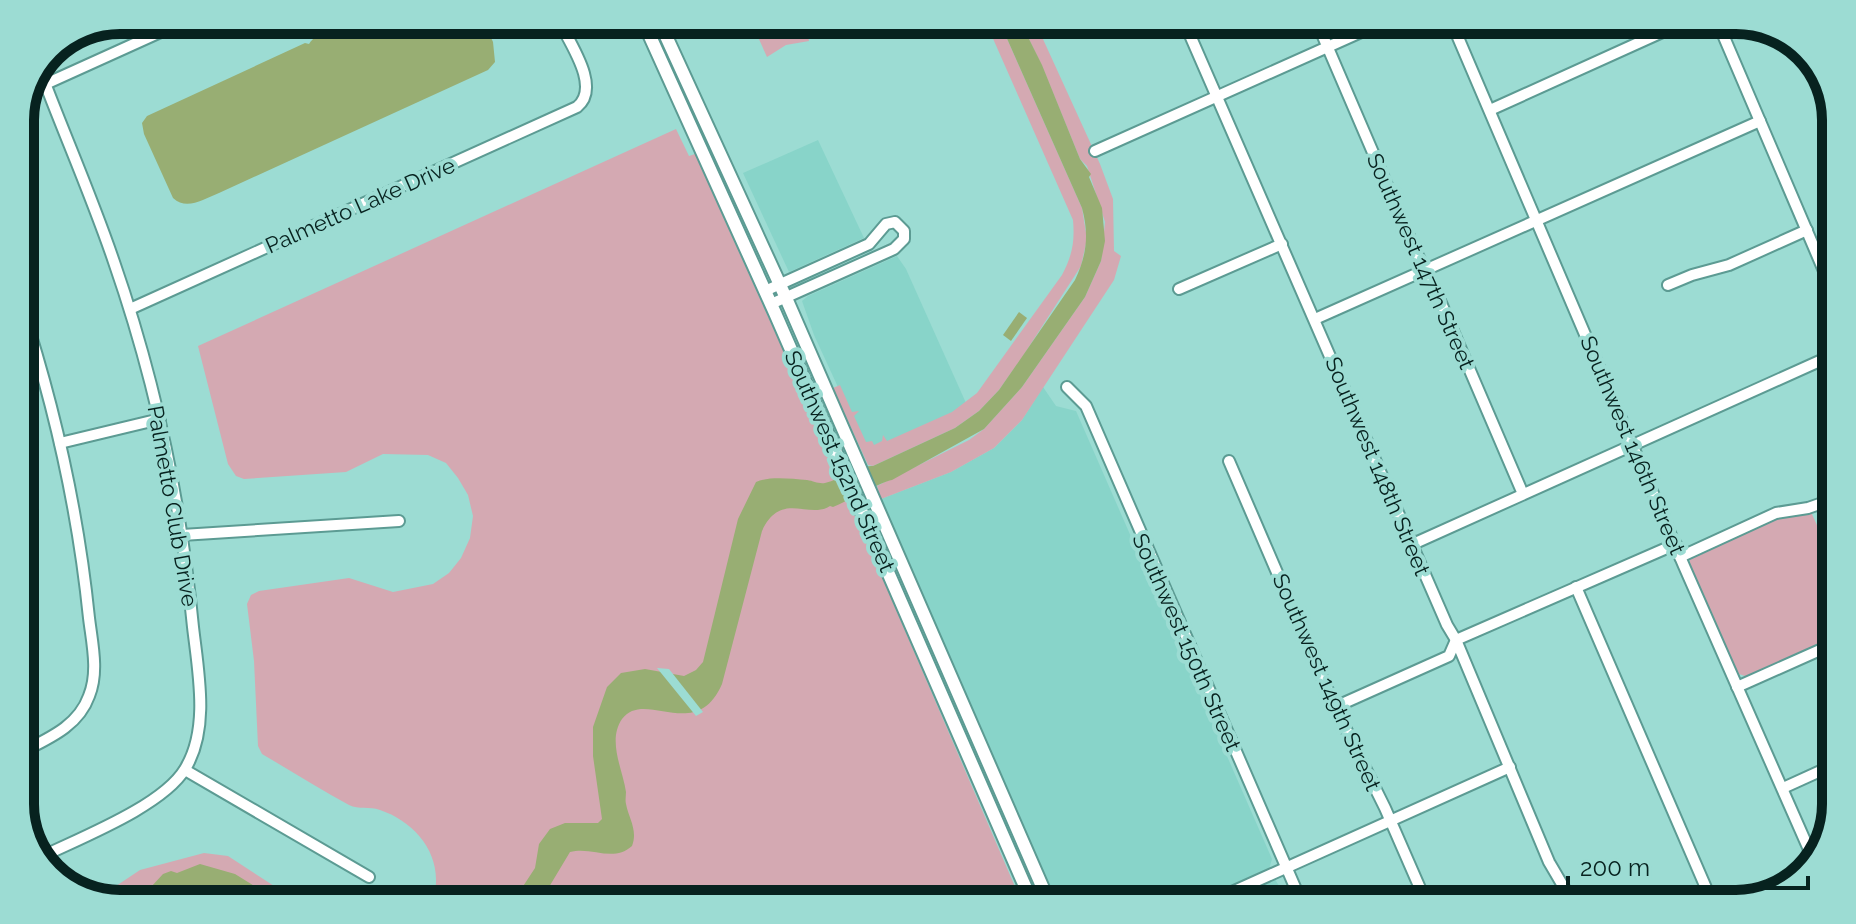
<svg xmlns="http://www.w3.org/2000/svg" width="1856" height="924" viewBox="0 0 1856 924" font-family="Raleway,sans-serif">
<rect width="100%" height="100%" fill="#9cdcd3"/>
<!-- built -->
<g fill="#88d4c9">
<polygon points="818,140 864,238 789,272 743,173"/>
<polygon points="897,256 906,269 966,403 941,420 867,450 814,335 802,301 808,296"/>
<polygon points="1043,387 1056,406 1076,411 1272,859 1269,869 1288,901 1056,900 881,499 951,472 994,448 1022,420"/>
</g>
<!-- green -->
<g fill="#d4a9b2">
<polygon points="793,24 805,26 809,41 786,45 767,57 758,37 767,37 779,28"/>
<path d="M987,25h14l81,183 5,31 -6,27 -58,90 -24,34 -20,21 -24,17 -82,38 -5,-1 -35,-77 7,-3 12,27 7,-1 -5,5 12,26 6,-1 2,4 8,-4 1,-6 4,6 65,-29 25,-19 85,-118c10,-19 13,-33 11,-55z"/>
<polygon points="1022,25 1037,26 1100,164 1113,199 1114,251 1121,256 1114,280 1022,420 994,448 951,472 881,499 877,486 969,440 984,429 1022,387 1085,297 1101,261 1105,222 1087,166 1080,159 1042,66"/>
<path d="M676,129l13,27 6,-2 117,260 204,475 -12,11 -570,-4c10,-40 -18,-74 -54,-86 -11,-4 -21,0 -31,-5 -29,-16 -58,-34 -87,-51l-4,-8 -4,-85 -7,-57 4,-9 8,-4 90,-13 44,14 40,-8 16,-11 12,-15 9,-20 3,-22 -5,-21 -10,-17 -12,-15 -18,-8 -45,-1 -37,18 -102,7 -8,-3 -8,-12 -30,-118z"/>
<polygon points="1811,512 1830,554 1829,641 1748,677 1736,673 1690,569 1690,558 1773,520"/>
<polygon points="204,853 228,856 288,895 104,894 140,870"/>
</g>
<!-- water -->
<g fill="#98ae73">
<path d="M349,21l135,1 9,20 2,20 -7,8 -269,123c-16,6 -32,18 -46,5l-29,-64 -2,-11 5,-7 158,-73 4,1c8,-12 26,-16 40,-23z"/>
<path d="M1001,25h21l20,40 38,94 11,15 -2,3 13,31 3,33 -4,20 -16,36 -63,90 -38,42 -92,51c-12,2 -44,21 -59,27l-3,-1c-21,14 -49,-16 -68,25l-40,153c-26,60 -77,4 -100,35 -15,22 1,51 4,73 0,4 -1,8 0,12 3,15 12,26 6,42 -19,17 -40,0 -62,6l-27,45h-27l19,-29 4,-24 11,-15 15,-6h33l4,-4 -9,-63v-29l14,-40 14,-14 24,-4 39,7 12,-6 7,-8 35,-143 18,-37c14,-6 35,-3 51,-2 7,1 11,4 18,3 17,-4 32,-18 48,-17l82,-38 24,-17 20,-21 76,-110c12,-25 14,-46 7,-72z"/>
<polygon points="1019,312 1027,318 1011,341 1003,335"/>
<polygon points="200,864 235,874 269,895 152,894 151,887 163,874 171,871 177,873"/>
</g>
<!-- pier -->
<polygon fill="#9cdcd3" points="657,668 669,669 703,712 696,716"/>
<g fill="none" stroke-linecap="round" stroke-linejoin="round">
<!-- minor casing -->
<g stroke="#5c9b93" stroke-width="14">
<g id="minor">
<polyline points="1066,26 1067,26"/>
<polyline points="1186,26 1447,625 1456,640 1549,862 1573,903"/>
<polyline points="1319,27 1414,248 1435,289 1523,494"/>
<polyline points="1454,28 1684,566 1814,861"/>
<polyline points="1721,30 1833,292"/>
<polyline points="30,91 187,20"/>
<polyline points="1490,110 1669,29"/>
<polyline points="1095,151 1370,28"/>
<polyline points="1668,285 1692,275 1729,265 1807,230"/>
<polyline points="1179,289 1282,244"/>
<polyline points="765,291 869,244 886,224 895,222 904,231 904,239 894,249 771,304"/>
<path d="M20,301c34,103 58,209 69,317 3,25 10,54 0,78 -11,31 -42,43 -69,57"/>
<path d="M130,309l447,-202c24,-19 -6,-62 -17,-84"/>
<polyline points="1315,319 1760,121"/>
<polyline points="1067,387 1086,406 1301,901"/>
<polyline points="60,443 160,419"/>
<polyline points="1229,461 1335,707 1385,808 1426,902"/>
<polyline points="182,535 399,521"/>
<polyline points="1413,544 1833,355"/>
<polyline points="1680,557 1776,513 1808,508 1831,500"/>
<polyline points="1576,587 1713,904"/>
<polyline points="1737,687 1829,646"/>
<polyline points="1335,707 1449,656 1456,640 1676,544"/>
<polyline points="185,770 369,877"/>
<polyline points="1783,788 1827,768"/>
<path d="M37,859c40,-20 125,-52 148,-90 25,-40 13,-98 8,-142 -12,-125 -38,-247 -79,-365 -22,-65 -50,-128 -74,-192"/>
<polyline points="1212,901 1510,767"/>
</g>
</g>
<!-- major casing -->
<g stroke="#5c9b93" stroke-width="16">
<g id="major">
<polyline points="644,23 775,313 1031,900"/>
<polyline points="660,23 786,298 1048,900"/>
</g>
</g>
<!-- minor -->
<use href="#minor" stroke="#fff" stroke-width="10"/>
<!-- major -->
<use href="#major" stroke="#fff" stroke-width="12"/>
</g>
<g text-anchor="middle" stroke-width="8" stroke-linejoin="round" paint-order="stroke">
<!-- street labels -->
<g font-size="22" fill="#07221f" stroke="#9cdcd3">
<text transform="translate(360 205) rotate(-24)" y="8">Palmetto Lake Drive</text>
<text transform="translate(1421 261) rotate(66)" y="8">Southwest 147th Street</text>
<text transform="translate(1633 445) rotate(67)" y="8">Southwest 146th Street</text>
<text transform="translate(840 461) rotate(66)" y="8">Southwest 152nd Street</text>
<text transform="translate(1378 466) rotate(67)" y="8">Southwest 148th Street</text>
<text transform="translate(173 506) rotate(80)" y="8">Palmetto Club Drive</text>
<text transform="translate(1187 642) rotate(66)" y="8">Southwest 150th Street</text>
<text transform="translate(1327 682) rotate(66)" y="8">Southwest 149th Street</text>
</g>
</g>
<!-- crop -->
<path d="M0 0H1856V924H0ZM120 34H1736A86 86 0 0 1 1822 120V804A86 86 0 0 1 1736 890H120A86 86 0 0 1 34 804V120A86 86 0 0 1 120 34Z" fill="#9cdcd3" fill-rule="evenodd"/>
<path fill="none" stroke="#07221f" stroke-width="10" d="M120 34H1736A86 86 0 0 1 1822 120V804A86 86 0 0 1 1736 890H120A86 86 0 0 1 34 804V120A86 86 0 0 1 120 34Z"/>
<!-- scale -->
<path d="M1568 876v12h240v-12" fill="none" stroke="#07221f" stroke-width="4"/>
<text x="1580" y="876" font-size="24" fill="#07221f" stroke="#9cdcd3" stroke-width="6" paint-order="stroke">200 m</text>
</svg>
